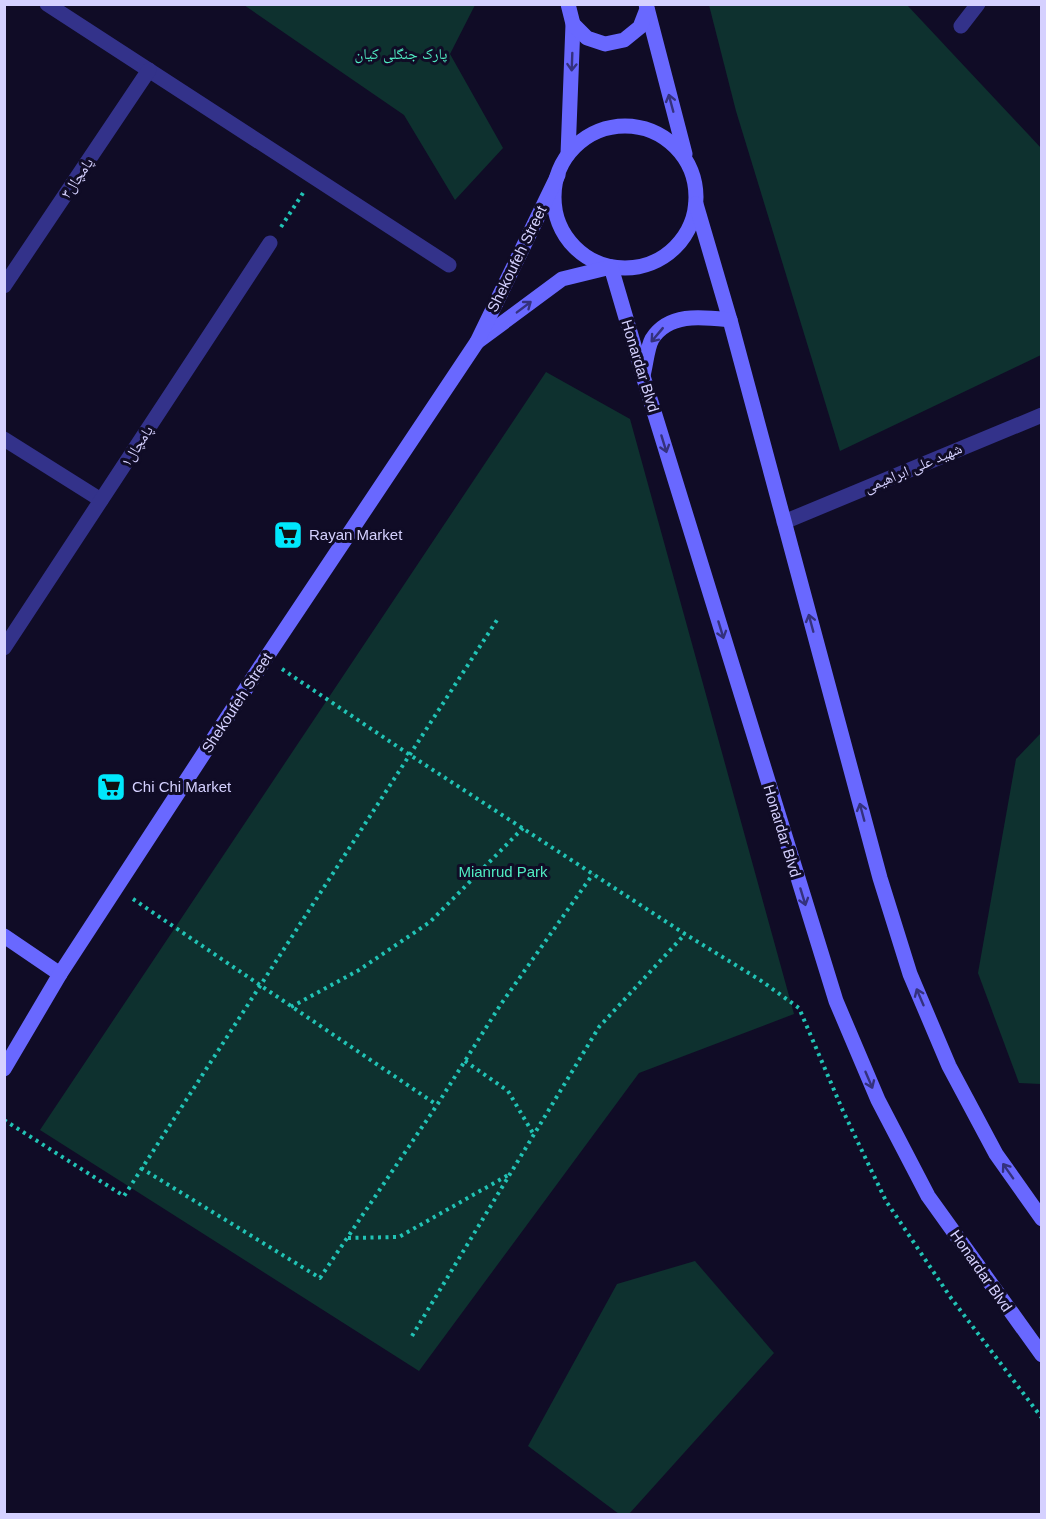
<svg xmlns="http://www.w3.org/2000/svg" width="1046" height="1519" viewBox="0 0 1046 1519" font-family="Helvetica,'Noto Naskh Arabic',sans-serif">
<rect width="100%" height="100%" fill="#100c26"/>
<!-- green -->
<g fill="#0e312f">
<polygon points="244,5 475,5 450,54 503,148 455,200 404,115"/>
<polygon points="709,5 907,5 1041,148 1041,355 840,451 736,111"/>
<polygon points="546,372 630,419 794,1014 639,1073 419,1371 40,1130"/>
<polygon points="1041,733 1042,1084 1041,1084 1019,1083 978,973 1016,759"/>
<polygon points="695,1261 774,1353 629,1514 619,1514 528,1446 617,1284"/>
</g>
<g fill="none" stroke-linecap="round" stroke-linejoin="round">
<!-- path -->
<g stroke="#21c3b5" stroke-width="4" stroke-dasharray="3 4.5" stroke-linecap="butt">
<polyline points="281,227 303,193"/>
<polyline points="282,669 410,755 685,934 760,980 799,1008 843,1111 886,1201 951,1298 1042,1418"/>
<polyline points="133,899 437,1105"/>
<polyline points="291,1007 359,970 430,922 523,828"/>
<polyline points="465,1061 508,1091 534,1135"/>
<polyline points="4,1120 124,1196 497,620"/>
<polyline points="141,1168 320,1278 437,1105 501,1004 593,874"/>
<polyline points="348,1238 399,1237 510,1174"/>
<polyline points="412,1336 599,1027 685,934"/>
</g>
<!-- street -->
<g stroke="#33328a" stroke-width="15">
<polyline points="47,4 449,265"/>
<polyline points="961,26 978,4"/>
<polyline points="4,286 149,70"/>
<polyline points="4,439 101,500"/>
<polyline points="784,522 1042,415"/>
<polyline points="4,648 270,243"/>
</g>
<!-- secondary -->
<g stroke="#6968ff" stroke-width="15">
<polyline points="568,4 573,24 568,154"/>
<polyline points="646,4 685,154"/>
<polyline points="573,24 587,38 605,44 624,40 640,27 647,9"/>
<circle cx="625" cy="197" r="71"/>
<polyline points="696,204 730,320 880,878 910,974 949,1066 996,1154 1042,1219"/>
<polyline points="477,342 562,279 611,267 643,376 836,1001 878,1100 928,1196 1042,1355"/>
<path d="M643,375c3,-10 4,-27 9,-36 17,-27 51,-22 78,-19"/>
<polyline points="4,936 60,974"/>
<polyline points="4,1069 60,974 266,658 477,342 558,175"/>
</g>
</g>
<!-- one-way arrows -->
<defs><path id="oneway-shaft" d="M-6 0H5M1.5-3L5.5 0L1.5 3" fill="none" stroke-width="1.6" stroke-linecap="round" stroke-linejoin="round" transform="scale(1.5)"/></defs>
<g stroke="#34317d">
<use href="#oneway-shaft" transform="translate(572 62) rotate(92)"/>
<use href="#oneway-shaft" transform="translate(671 103) rotate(-105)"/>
<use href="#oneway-shaft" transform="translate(524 307) rotate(-37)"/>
<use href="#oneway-shaft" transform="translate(657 335) rotate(130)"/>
<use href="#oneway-shaft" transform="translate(664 444) rotate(73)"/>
<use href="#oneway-shaft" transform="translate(811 623) rotate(-105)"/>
<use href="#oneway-shaft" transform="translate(721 630) rotate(73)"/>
<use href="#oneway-shaft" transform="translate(862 812) rotate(-105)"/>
<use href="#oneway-shaft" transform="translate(803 897) rotate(73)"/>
<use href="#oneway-shaft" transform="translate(920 997) rotate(-113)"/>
<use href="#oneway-shaft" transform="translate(869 1080) rotate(67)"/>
<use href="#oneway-shaft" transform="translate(1008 1171) rotate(-125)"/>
</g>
<!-- icons -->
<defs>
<g id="supermarket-square" transform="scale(1.5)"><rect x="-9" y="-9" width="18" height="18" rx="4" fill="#00e8fc" stroke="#100c26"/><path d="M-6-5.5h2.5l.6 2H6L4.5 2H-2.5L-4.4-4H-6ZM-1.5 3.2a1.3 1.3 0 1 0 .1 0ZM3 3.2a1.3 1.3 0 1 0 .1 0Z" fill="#111"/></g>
</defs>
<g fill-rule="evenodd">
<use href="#supermarket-square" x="288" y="535"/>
<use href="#supermarket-square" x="111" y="787"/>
</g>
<g text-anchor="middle" stroke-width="6" stroke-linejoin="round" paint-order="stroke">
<!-- park labels -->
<g font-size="15" fill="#50ecc2" stroke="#100c26">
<text x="401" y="59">پارک جنگلی کیان</text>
<text x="503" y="877">Mianrud Park</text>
</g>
<!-- street labels -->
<g font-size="15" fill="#d5d1ff" stroke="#100c26">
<text transform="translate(77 178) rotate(-56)" y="5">پامچال۳</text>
<text transform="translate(517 259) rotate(-64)" y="5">Shekoufeh Street</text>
<text transform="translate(640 366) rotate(73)" y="5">Honardar Blvd</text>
<text transform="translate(137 446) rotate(-57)" y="5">پامچال۱</text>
<text transform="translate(913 468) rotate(-23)" y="5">شهید علی ابراهیمی</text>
<text transform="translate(237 703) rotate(-57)" y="5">Shekoufeh Street</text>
<text transform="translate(782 831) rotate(73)" y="5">Honardar Blvd</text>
<text transform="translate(981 1271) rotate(55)" y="5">Honardar Blvd</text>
</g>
<!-- poi labels -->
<g font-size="15" fill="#d5d1ff" stroke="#100c26" text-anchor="start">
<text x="309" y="540">Rayan Market</text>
<text x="132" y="792">Chi Chi Market</text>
</g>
</g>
<!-- border -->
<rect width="1046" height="1519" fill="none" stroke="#d5d1ff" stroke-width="12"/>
</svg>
